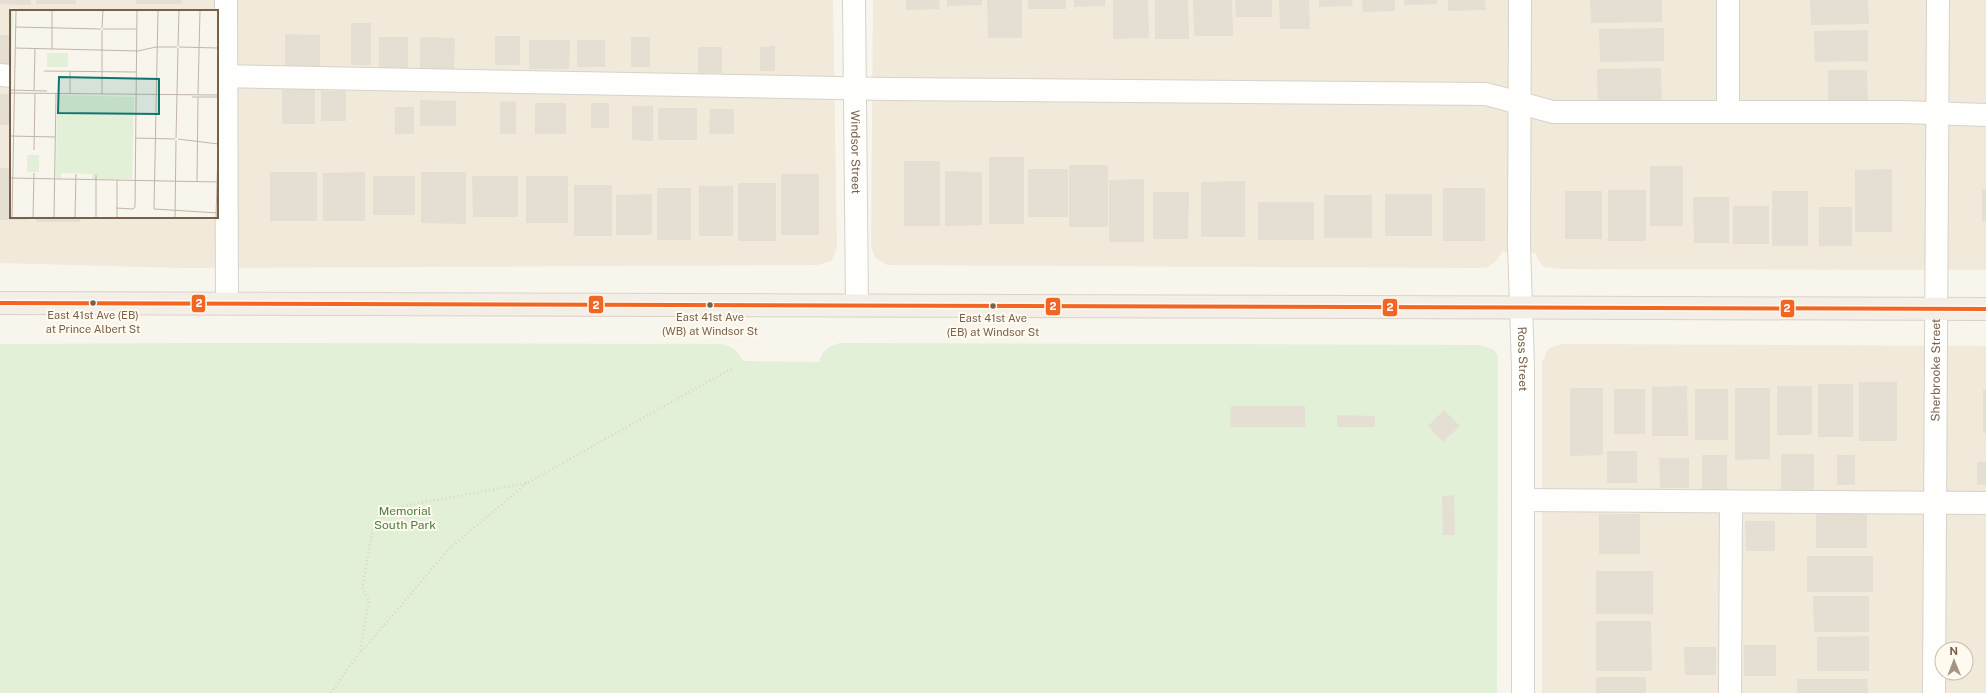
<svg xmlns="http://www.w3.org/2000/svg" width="1986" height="693" viewBox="0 0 1986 693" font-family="'Public Sans',sans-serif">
<rect width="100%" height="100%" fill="#f8f5ed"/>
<!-- residential -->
<g fill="#f1e9da" fill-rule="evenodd">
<path d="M0,0h833l4,249 -6,12 -14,4 -632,3 -185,-5zM11,11h206v206h-206z"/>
<polygon points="873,0 1986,0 1986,270 1561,269 1544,267 1539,261 1535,253 1502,252 1496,261 1488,267 1481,268 887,265 876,258 871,247"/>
<path d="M1561,344l425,2v347h-444v-330l6,-14zM1942,649h24v24h-24z"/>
</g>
<!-- green -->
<path fill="#e2f0d7" d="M195,343l526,1c11,3 17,6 22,17l76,1c4,-12 9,-16 21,-19l640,2 14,5 4,6 -1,337h-1497v-349z"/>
<!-- building -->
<g fill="#e5ded3">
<polygon points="0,0 31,0 31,5 0,4"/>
<rect x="36" y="0" width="40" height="4"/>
<rect x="136" y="0" width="46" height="4"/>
<polygon points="906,0 939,0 940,9 906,10"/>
<polygon points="947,0 982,0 982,5 947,6"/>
<polygon points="987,0 1022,0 1022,38 988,38"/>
<rect x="1028" y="0" width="38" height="9"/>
<polygon points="1074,0 1105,0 1105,6 1074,7"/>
<polygon points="1113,0 1148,0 1149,38 1113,39"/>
<polygon points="1155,0 1188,0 1189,39 1155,39"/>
<polygon points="1193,0 1232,0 1233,36 1194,36"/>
<polygon points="1235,0 1272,0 1272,17 1236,17"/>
<polygon points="1279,0 1309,0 1310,29 1280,29"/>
<polygon points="1319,0 1352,0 1353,6 1319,7"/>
<polygon points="1362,0 1395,0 1395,11 1363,12"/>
<polygon points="1404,0 1437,0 1437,4 1404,5"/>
<polygon points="1448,0 1485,0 1486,10 1448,11"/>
<polygon points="1590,0 1662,0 1662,22 1591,23"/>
<polygon points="1810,0 1868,0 1869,24 1811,25"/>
<rect x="351" y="23" width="20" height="42"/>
<polygon points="1664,28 1664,61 1600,62 1599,29"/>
<polygon points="1868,30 1868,61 1815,62 1814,31"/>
<polygon points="285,34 320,35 320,67 285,67"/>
<polygon points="0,35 11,35 11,69 0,68"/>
<rect x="495" y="36" width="25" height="29"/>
<rect x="379" y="37" width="29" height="31"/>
<polygon points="420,37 455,38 454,69 420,69"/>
<rect x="631" y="37" width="19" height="30"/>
<polygon points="529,40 570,40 569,69 529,69"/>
<rect x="577" y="40" width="28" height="27"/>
<polygon points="775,46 775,71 760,71 760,47"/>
<rect x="698" y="47" width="24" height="26"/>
<polygon points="1661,68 1662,104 1598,105 1597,69"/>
<polygon points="1828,70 1867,70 1868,103 1828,104"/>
<rect x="282" y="88" width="33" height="36"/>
<rect x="321" y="91" width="25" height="30"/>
<rect x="0" y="94" width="11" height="31"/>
<polygon points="420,100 456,101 456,126 420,126"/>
<polygon points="516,101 516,134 500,134 500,102"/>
<rect x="535" y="103" width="31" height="31"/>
<rect x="591" y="103" width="18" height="25"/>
<polygon points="632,106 653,106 653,141 632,140"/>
<rect x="395" y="107" width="19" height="27"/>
<rect x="658" y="108" width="39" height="32"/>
<polygon points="710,109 734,109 734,134 709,134"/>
<rect x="989" y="157" width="35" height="67"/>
<rect x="904" y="161" width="36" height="65"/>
<rect x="1069" y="165" width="39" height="62"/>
<rect x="1650" y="166" width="33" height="60"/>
<polygon points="0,168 11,168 11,217 27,217 27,220 0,220"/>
<rect x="1028" y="169" width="40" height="48"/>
<polygon points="1892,169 1892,232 1855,232 1855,170"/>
<polygon points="945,171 982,172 982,225 945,226"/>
<rect x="270" y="172" width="47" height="49"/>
<polygon points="365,172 365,221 323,221 323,173"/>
<polygon points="421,172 466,172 466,224 421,223"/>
<rect x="781" y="174" width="38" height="61"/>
<rect x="373" y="176" width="42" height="39"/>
<polygon points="472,176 518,176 518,217 473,217"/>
<rect x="526" y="176" width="42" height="47"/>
<polygon points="1144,179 1144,242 1109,242 1109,180"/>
<polygon points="1245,181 1245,237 1201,237 1201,182"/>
<rect x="738" y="183" width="38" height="58"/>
<rect x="574" y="185" width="38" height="51"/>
<rect x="699" y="186" width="34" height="50"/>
<rect x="657" y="188" width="34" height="52"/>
<rect x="1443" y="188" width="42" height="53"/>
<rect x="1982" y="189" width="4" height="32"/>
<rect x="1608" y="190" width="38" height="51"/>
<rect x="1565" y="191" width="37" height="48"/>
<rect x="1772" y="191" width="36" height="55"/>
<polygon points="1153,192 1189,192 1188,239 1153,239"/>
<polygon points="652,194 652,235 616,235 616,195"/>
<rect x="1385" y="194" width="47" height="42"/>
<rect x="1324" y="195" width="48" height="43"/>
<polygon points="1693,197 1729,197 1729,243 1694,243"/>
<rect x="1258" y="202" width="56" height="38"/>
<rect x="1733" y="206" width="36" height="38"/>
<rect x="1819" y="207" width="33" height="39"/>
<rect x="36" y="217" width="44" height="5"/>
<rect x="1859" y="382" width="38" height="59"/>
<rect x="1818" y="384" width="35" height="53"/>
<polygon points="1687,386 1688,436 1652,436 1652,387"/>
<rect x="1777" y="386" width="35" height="49"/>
<polygon points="1570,388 1603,388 1603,455 1570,456"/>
<polygon points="1735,388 1770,388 1770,459 1735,460"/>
<rect x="1614" y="389" width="31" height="45"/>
<rect x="1695" y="389" width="33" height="51"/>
<rect x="1983" y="390" width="3" height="43"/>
<polygon points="1231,406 1305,406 1305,427 1230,427"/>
<polygon points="1444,410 1460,426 1443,442 1428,426"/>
<polygon points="1337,415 1375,416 1375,427 1337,427"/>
<rect x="1607" y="451" width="30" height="32"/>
<rect x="1781" y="454" width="33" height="36"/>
<rect x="1702" y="455" width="25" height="36"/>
<rect x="1837" y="455" width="18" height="30"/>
<polygon points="1659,458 1689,458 1689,488 1660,488"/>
<rect x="1977" y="462" width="9" height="23"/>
<polygon points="1454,495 1455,535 1443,535 1442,496"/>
<rect x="1816" y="512" width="51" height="36"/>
<rect x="1599" y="514" width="41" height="40"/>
<polygon points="1745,521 1775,521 1775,551 1746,551"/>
<rect x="1807" y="556" width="66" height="36"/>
<rect x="1596" y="571" width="57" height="43"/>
<polygon points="1813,596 1869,596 1869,632 1814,632"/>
<polygon points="1596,621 1651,621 1652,671 1596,671"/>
<polygon points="1869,636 1869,671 1817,671 1817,637"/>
<rect x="1744" y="645" width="32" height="31"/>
<polygon points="1684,647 1716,647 1716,675 1685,675"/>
<rect x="1596" y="677" width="50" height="16"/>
<polygon points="1797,679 1867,679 1868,693 1797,693"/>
</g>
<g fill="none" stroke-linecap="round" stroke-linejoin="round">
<!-- minor casing -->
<g stroke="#d7d2cb" stroke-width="24">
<g id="minor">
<polyline points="226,0 227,303"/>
<path id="s1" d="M854,0l3,305"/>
<path id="s2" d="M1520,0l-1,245 4,122v326"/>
<polyline points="0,75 11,76"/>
<polyline points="217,76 888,89 1486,94 1553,112 1902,112 1986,115"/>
<polyline points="1728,112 1728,0"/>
<polyline points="1523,500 1986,503"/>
<polyline points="1730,693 1731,502"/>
<path id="s3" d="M1934,693l4,-693"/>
</g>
</g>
<!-- major casing -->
<g stroke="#dad2ca" stroke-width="24">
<polyline id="major" points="0,303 1986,309"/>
</g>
<!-- path -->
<g stroke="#dbd5ce" stroke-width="2.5" stroke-dasharray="1 3" stroke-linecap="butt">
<polyline points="361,652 449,549 527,483"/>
<polyline points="331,693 360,652 369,601 362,587 374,524 394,508 527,483 734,367"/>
</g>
<!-- minor -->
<use href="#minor" stroke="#fefefc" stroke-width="22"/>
<!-- major -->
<use href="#major" stroke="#f3efe6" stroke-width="22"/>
<!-- bus-1 casing -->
<g stroke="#fffaef" stroke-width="7">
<polyline id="bus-1" points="0,303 1986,309"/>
</g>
<!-- bus-1 -->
<use href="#bus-1" stroke="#f26522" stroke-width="4"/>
</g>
<!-- markers -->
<g fill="#78604b" stroke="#fffaef" stroke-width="1.5">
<circle cx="93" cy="303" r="3.5"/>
<circle cx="710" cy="305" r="3.5"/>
<circle cx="993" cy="306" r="3.5"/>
</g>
<g text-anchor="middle" stroke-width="4" stroke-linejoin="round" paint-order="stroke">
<!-- bus labels -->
<g font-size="11" fill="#78604b" stroke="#fffaef">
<text x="93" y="319">East 41st Ave (EB)<tspan x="93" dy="14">at Prince Albert St</tspan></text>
<text x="710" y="321">East 41st Ave<tspan x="710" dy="14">(WB) at Windsor St</tspan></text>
<text x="993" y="322">East 41st Ave<tspan x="993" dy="14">(EB) at Windsor St</tspan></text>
</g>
<!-- street labels -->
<g font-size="12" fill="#78604b" stroke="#fffaef">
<text dy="4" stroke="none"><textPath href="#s1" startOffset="152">Windsor Street</textPath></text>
<text dy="4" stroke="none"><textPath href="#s2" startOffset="359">Ross Street</textPath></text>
<text dy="4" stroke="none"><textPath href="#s3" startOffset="323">Sherbrooke Street</textPath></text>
</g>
<!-- park labels -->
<g font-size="12" fill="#4d7e42" stroke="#fffaef">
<text x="405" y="515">Memorial<tspan x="405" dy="14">South Park</tspan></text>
</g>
</g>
<!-- overview -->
<g transform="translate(10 10)">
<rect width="208" height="208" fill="#f8f5ed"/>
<path d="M0,0h3l-2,79h-1zM37,43h21v14h-21zM47,85l77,2 -2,82h-40v-5l-31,-1v5h-5zM17,145h12v17h-12z" fill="#e2f0d7"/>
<path fill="none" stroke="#c1b5a7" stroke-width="1" d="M148,0l-4,199 64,4M6,17l85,2M92,18l1,-18M93,19h34M168,36l1,-36M169,37l39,1M5,38l123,3 18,-4h21M42,39v-39M34,61l92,1M0,80l37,1M24,81l1,-42M0,83l208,2M60,83v-22M92,84v-64M188,84l2,-84M208,86v30M182,87h26M0,126l45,1M125,128l40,1M166,128l2,-90M168,129l40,5M24,140l1,-56M0,168l208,4M187,171l1,-84M106,198l17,1 2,-2 2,-197M2,208l4,-208M23,208l1,-45M44,208l2,-125M65,208l1,-44M86,208v-43M107,208v-38M165,208l1,-78M206,208l2,-68"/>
<path fill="#0f766e" fill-opacity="0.15" stroke="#0f766e" stroke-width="2" d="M49,67l100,2v35l-101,-1z"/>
<rect width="208" height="208" fill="none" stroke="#78604b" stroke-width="2"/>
</g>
<g stroke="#fffaef" stroke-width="1.5">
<rect x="191" y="294" width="15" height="19" rx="4" fill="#f26522"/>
<rect x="588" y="295" width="16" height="19" rx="4" fill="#f26522"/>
<rect x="1045" y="297" width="16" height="19" rx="4" fill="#f26522"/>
<rect x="1382" y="298" width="16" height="19" rx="4" fill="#f26522"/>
<rect x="1780" y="299" width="15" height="19" rx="4" fill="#f26522"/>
</g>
<g font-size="11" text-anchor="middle" font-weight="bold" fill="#fff">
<text x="199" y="307">2</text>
<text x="596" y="309">2</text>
<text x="1053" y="310">2</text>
<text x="1390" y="311">2</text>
<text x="1787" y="312">2</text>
</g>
<!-- north arrow -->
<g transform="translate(1954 661) rotate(359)"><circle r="19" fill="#fffaef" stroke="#c9bcad"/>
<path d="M0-3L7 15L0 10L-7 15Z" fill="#a59484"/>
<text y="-6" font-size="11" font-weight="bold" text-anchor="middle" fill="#78604b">N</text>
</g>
</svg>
